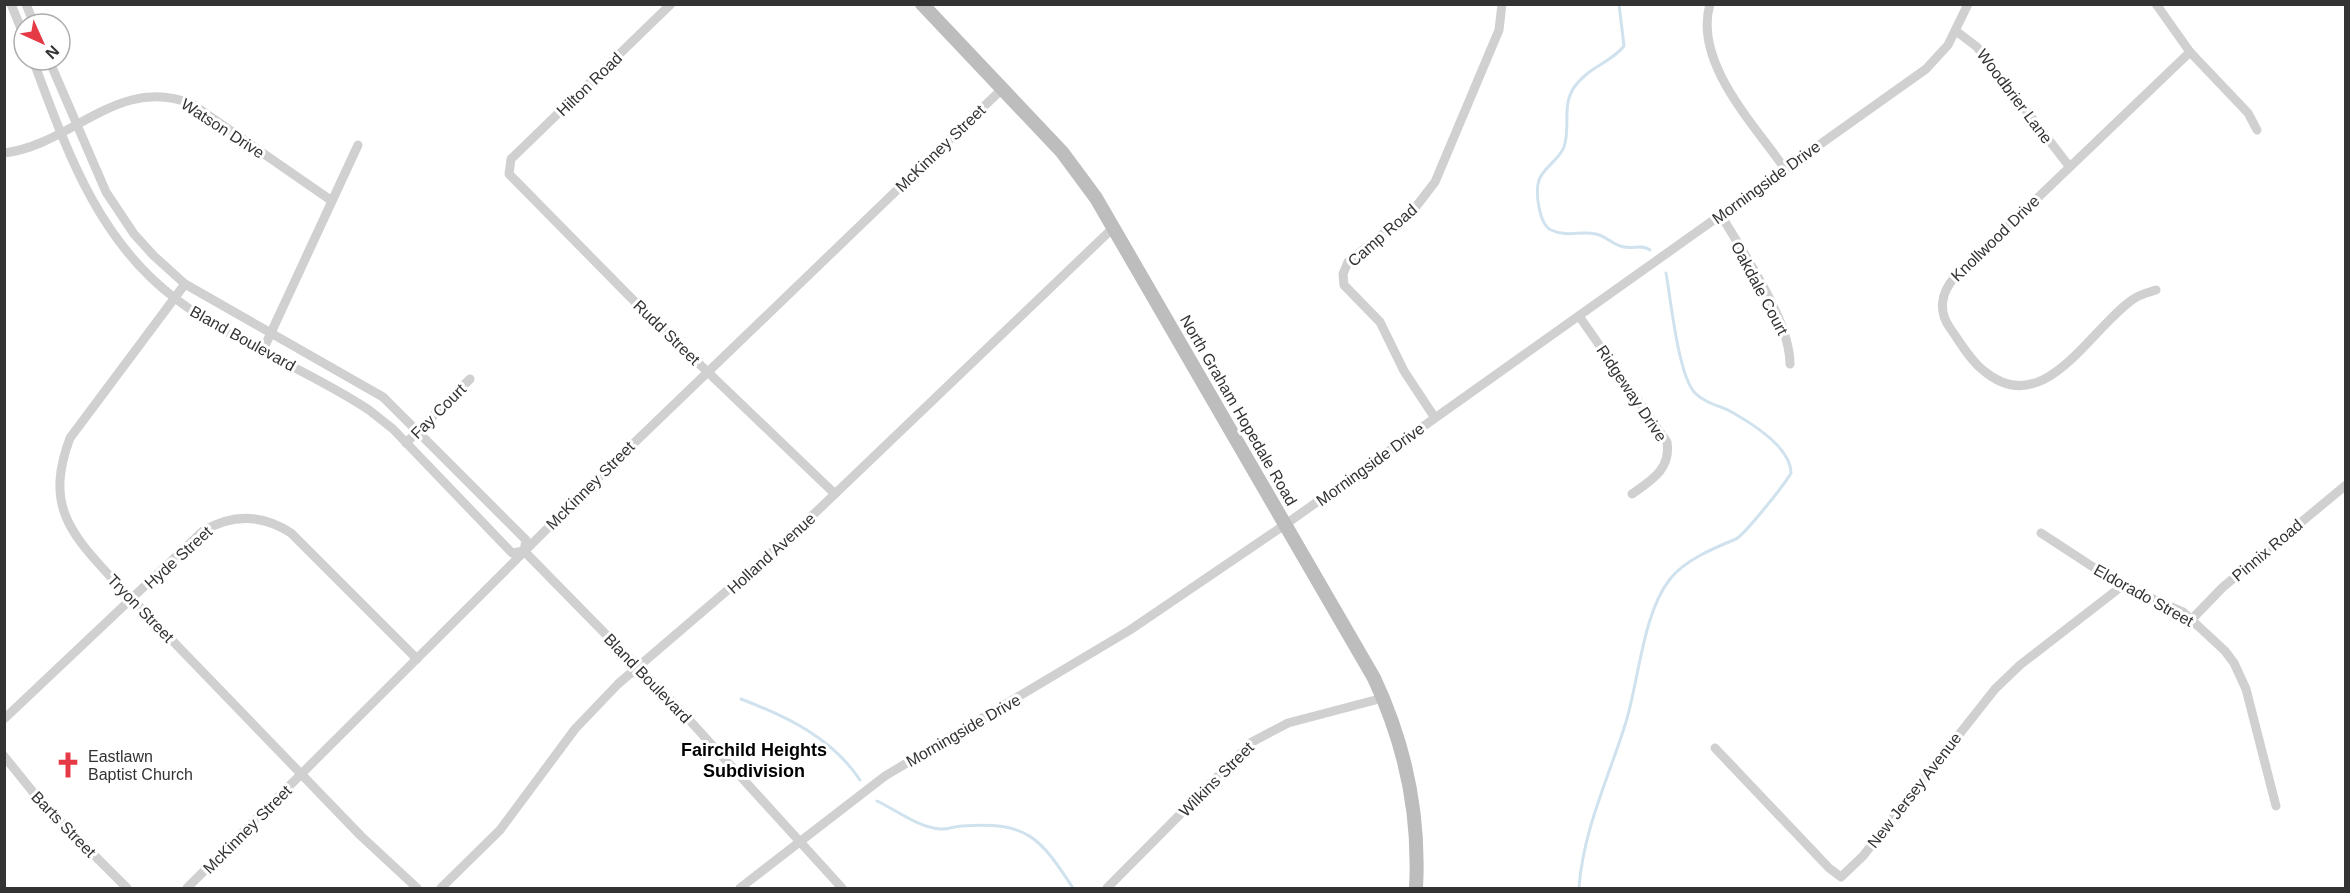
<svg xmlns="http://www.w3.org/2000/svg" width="2350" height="893" viewBox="0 0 2350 893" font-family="Arial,sans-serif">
<rect width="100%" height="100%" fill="#fff"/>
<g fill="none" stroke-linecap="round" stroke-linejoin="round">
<!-- stream -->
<g stroke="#cfe2ee" stroke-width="3">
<path d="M1619,4l5,42c-12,16 -35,21 -49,40 -14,19 -4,40 -11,61 -5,13 -21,21 -25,33 -4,12 0,44 12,50 18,8 29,0 45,4 10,2 17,11 28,13 10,2 17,-3 26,3"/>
<path d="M741,699c47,18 91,39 119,81"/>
<path d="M877,801c19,9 41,26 63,28 7,1 15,-3 22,-3 66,-5 78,12 111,62"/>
<path d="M1579,888c4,-58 30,-111 47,-166 13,-43 17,-109 44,-143 15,-19 44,-31 66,-40 9,-5 49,-55 55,-66 0,-27 -43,-52 -63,-63 -12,-5 -24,-8 -33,-17 -17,-18 -24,-93 -29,-120"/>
</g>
<!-- street -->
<g stroke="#d0d0d0" stroke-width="9">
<polyline points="11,4 24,36"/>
<polyline points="26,4 34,24"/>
<polyline points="671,4 511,159 509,174 641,308 835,494"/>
<path d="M1710,4c-17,58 44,120 75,165"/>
<polyline points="2156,4 2190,52 2248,113 2257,130"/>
<polyline points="1956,31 1977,47 2069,166"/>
<path d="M33,60c33,88 64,180 143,239 59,45 132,70 193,111l24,19 119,124 12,-2"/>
<polyline points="49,60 106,192 134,234 154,256 185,284 383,397 526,540 524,551"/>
<path d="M4,153c68,-8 115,-79 188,-49l140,97"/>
<path d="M1721,215c22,38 69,105 69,149"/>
<path d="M185,284l-115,154c-24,64 -3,92 39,137l252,261 56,52"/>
<path d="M2156,290c-6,2 -15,4 -21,8 -44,28 -90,124 -151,73 -14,-11 -24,-29 -34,-43 -12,-17 -9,-35 4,-50l236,-226"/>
<path d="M1579,316l88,126c4,27 -15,38 -35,52"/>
<polyline points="263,350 358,145"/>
<polyline points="1435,418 1404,371 1380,322 1344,285 1343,274 1348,262 1415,208 1435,182 1499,30 1502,4"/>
<polyline points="406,443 470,379"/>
<polyline points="2041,533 2122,586 2183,612 2225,651 2234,663 2246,689 2276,806"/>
<polyline points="524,551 682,712 842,888"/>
<polyline points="2192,619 2223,587 2346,485"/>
<path d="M4,719l199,-188c29,-17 59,-17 88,2l126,126"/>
<polyline points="1715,748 1829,868 1841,877 1863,856 1995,689 2020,665 2122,586"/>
<polyline points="4,756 41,802 127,888"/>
<polyline points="187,888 606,470 1001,90"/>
<polyline points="441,888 500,830 575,729 618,684 793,534 1114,227"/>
<polyline points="740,888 885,776 1130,630 1286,524 1926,69 1948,45 1968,4"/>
<polyline points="1107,888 1252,742 1288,723 1383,698"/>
</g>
<!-- secondary -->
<path stroke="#bdbdbd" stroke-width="14" d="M922,4l140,148 34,46 278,480c31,66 46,138 42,210"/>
</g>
<!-- icons -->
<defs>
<g id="church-bare" transform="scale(2.07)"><path d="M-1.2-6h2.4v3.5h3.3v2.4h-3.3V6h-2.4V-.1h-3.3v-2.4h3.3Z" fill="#e63946" stroke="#fff" stroke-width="2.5" paint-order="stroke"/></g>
</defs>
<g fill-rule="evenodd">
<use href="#church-bare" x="68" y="765"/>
</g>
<g text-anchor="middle" stroke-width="6" stroke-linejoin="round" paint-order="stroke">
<!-- street labels -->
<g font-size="16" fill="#333" stroke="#fff">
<text transform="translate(589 84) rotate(-44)" y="6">Hilton Road</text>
<text transform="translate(2015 96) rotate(53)" y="6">Woodbrier Lane</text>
<text transform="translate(223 128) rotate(33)" y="6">Watson Drive</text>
<text transform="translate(940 148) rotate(-44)" y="6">McKinney Street</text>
<text transform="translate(1766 182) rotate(-36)" y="6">Morningside Drive</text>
<text transform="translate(1382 235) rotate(-41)" y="6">Camp Road</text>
<text transform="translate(1995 238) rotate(-44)" y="6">Knollwood Drive</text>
<text transform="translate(1760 288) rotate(62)" y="6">Oakdale Court</text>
<text transform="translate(667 332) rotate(44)" y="6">Rudd Street</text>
<text transform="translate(243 338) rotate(29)" y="6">Bland Boulevard</text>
<text transform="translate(1632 393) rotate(56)" y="6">Ridgeway Drive</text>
<text transform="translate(1239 410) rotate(60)" y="6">North Graham Hopedale Road</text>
<text transform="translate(438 411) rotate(-45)" y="6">Fay Court</text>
<text transform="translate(1370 464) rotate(-36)" y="6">Morningside Drive</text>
<text transform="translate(590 485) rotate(-45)" y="6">McKinney Street</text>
<text transform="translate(2267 550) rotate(-40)" y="6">Pinnix Road</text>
<text transform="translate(771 553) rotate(-42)" y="6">Holland Avenue</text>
<text transform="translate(178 557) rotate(-42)" y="6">Hyde Street</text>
<text transform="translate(2144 595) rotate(29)" y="6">Eldorado Street</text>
<text transform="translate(141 608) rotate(46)" y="6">Tryon Street</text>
<text transform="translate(648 678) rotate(46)" y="6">Bland Boulevard</text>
<text transform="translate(963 730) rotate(-30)" y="6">Morningside Drive</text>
<text transform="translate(1216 779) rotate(-45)" y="6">Wilkins Street</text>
<text transform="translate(1914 790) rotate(-52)" y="6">New Jersey Avenue</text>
<text transform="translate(64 824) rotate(46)" y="6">Barts Street</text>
<text transform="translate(247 829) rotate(-45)" y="6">McKinney Street</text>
</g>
<!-- poi labels -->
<g font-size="16" fill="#333" stroke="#fff" text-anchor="start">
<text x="88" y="762">Eastlawn<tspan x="88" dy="18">Baptist Church</tspan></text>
</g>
<!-- neighbourhood labels -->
<g font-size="18" font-weight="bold" fill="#000" stroke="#fff">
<text x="754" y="756">Fairchild Heights<tspan x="754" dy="21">Subdivision</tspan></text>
</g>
</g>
<!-- border -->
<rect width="2350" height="893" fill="none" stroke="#333333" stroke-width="12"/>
<!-- north arrow -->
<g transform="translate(42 42) rotate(135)"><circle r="28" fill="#ffffff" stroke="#adadad" stroke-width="1.5"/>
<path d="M0-4.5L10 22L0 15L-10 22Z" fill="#e63946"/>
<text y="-9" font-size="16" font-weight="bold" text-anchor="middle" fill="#333333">N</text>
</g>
</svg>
